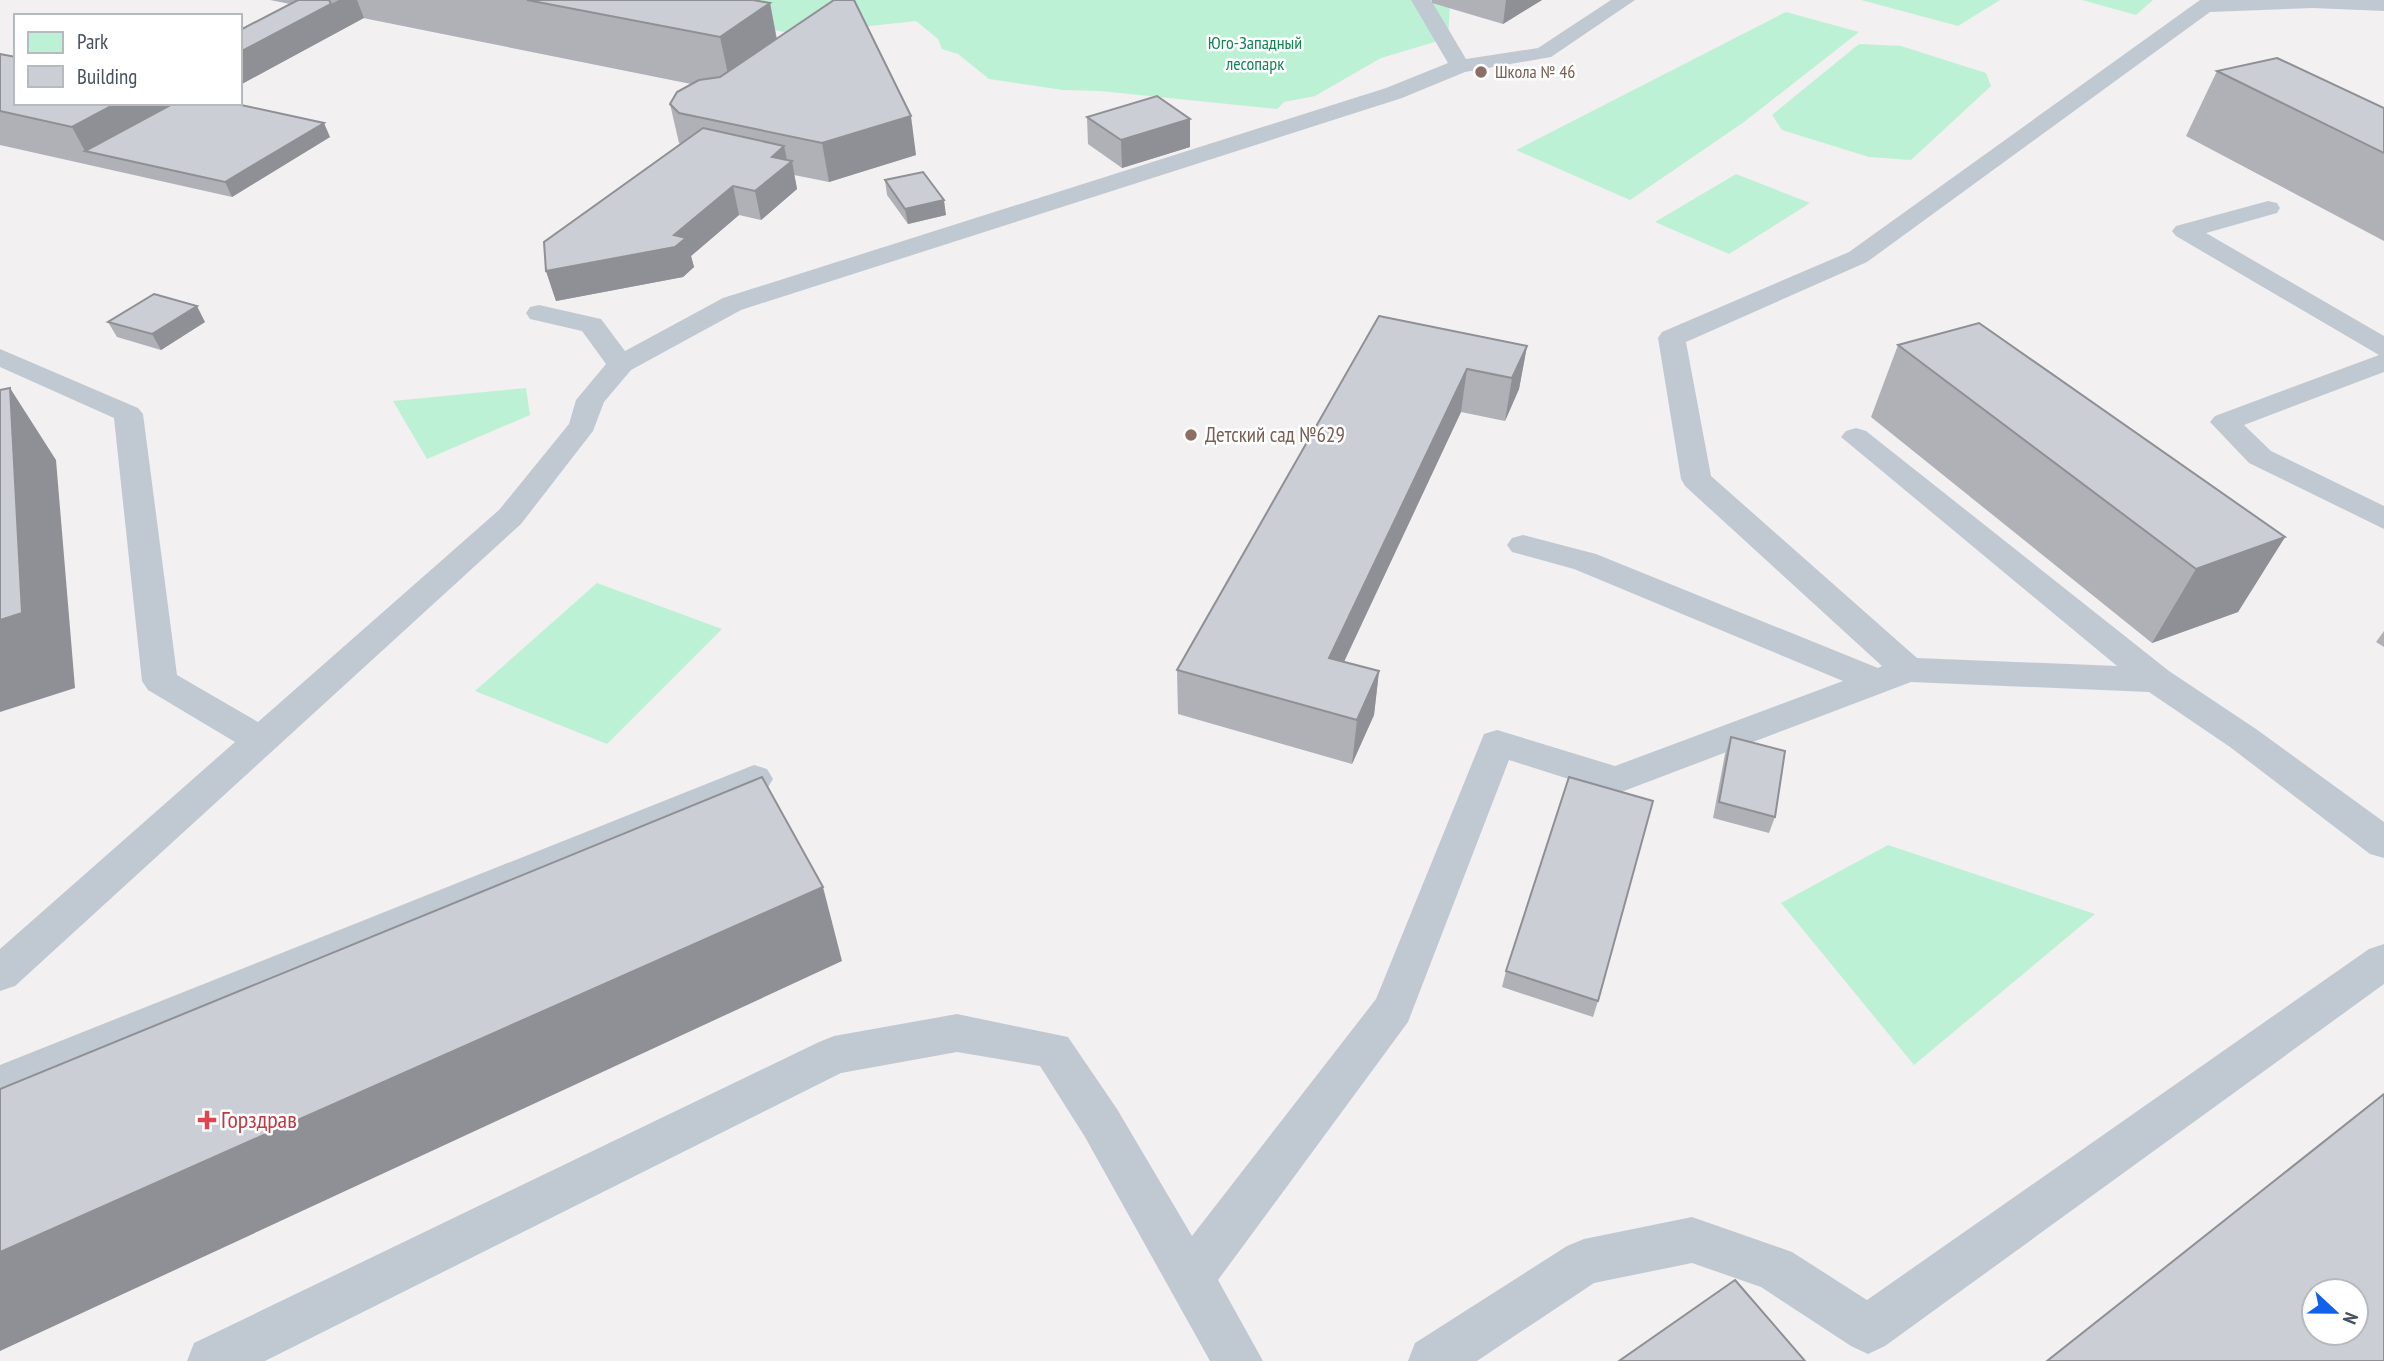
<svg xmlns="http://www.w3.org/2000/svg" width="2384" height="1361" viewBox="0 0 2384 1361" font-family="'PT Sans Narrow',sans-serif">
<rect width="100%" height="100%" fill="#f2f0f0"/>
<!-- green -->
<g fill="#bdf1d5">
<polygon points="607,0 1440,0 1450,4 1448,38 1381,58 1315,96 1284,102 1277,109 1100,91 1063,90 989,79 958,54 942,49 938,39 916,21 796,34"/>
<polygon points="1861,0 2000,0 1958,26"/>
<polygon points="2082,0 2153,0 2136,15"/>
<polygon points="1786,12 1859,32 1744,122 1630,200 1516,150"/>
<polygon points="1859,44 1901,46 1986,73 1991,86 1911,160 1869,157 1782,130 1772,115"/>
<polygon points="1736,174 1810,203 1729,254 1655,222"/>
<polygon points="526,388 530,415 427,459 393,401"/>
<polygon points="597,583 722,629 607,744 475,691"/>
<polygon points="1888,845 2095,914 1914,1065 1781,903"/>
</g>
<g fill="none" stroke-linecap="round" stroke-linejoin="round">
<!-- lane -->
<g fill="#c0c9d2" fill-rule="evenodd">
<polygon points="1411,0 1431,0 1466,59 1538,48 1611,0 1635,0 1551,57 1465,72 1402,98 741,310 631,370 604,402 593,431 521,524 15,986 0,991 0,949 235,742 148,690 142,681 114,418 0,367 0,349 138,408 143,414 177,675 258,722 499,510 569,424 576,400 606,364 582,331 530,319 526,313 530,307 539,305 601,319 625,351 723,298 1386,88 1448,63"/>
<polygon points="2200,0 2384,0 2384,11 2313,8 2210,12 1867,262 1686,342 1711,476 1917,658 2117,666 1841,437 1846,431 1856,428 1866,431 2169,671 2256,729 2384,822 2384,858 2370,854 2230,747 2149,692 1911,682 1616,794 1509,760 1408,1022 1218,1280 1263,1361 1210,1361 1085,1137 1040,1066 957,1052 841,1073 265,1361 187,1361 194,1343 819,1042 834,1036 957,1014 1068,1037 1117,1109 1192,1236 1376,999 1484,734 1497,730 1615,766 1843,681 1574,569 1512,552 1507,545 1512,538 1523,535 1596,554 1878,668 1882,666 1685,486 1681,479 1658,338 1662,332 1849,252"/>
<polygon points="2268,201 2277,203 2280,208 2277,213 2206,233 2384,336 2384,372 2244,425 2271,451 2384,506 2384,529 2249,463 2210,422 2215,416 2379,355 2176,236 2172,231 2176,226"/>
<polygon points="754,765 767,769 773,779 767,789 0,1105 0,1065"/>
<polygon points="2384,944 2384,984 1885,1346 1868,1354 1851,1346 1761,1287 1692,1263 1594,1283 1477,1361 1408,1361 1415,1343 1567,1246 1584,1239 1692,1217 1792,1252 1867,1300 2369,949"/>
</g>
</g>
<!-- wall -->
<g fill="#afb1b7">
<polygon points="270,0 753,0 770,3 777,39 916,155 829,182 794,175 797,189 761,220 739,215 691,256 694,267 683,277 556,301 546,271 681,144 679,143 670,104 691,84 363,18 240,85 240,30 290,4"/>
<polygon points="1432,0 1542,0 1503,24 1432,3"/>
<polygon points="0,54 16,103 232,103 330,137 232,197 0,145"/>
<polygon points="2217,71 2384,108 2384,241 2186,136"/>
<polygon points="1087,117 1190,147 1122,168 1088,144"/>
<polygon points="885,180 946,215 908,224 887,195"/>
<polygon points="1379,316 1527,346 1519,389 1505,421 1461,412 1344,662 1379,671 1374,715 1352,764 1178,714 1177,670"/>
<polygon points="108,322 205,322 161,350 117,337"/>
<polygon points="1898,345 2285,537 2238,612 2152,643 1871,417"/>
<polygon points="2384,631 2384,647 2376,642"/>
<polygon points="1731,737 1775,817 1769,833 1713,818 1725,754"/>
<polygon points="1506,971 1598,1001 1593,1017 1502,987"/>
</g>
<!-- shaded-wall -->
<g fill="#8f9095">
<polygon points="339,0 357,0 364,18 240,85 240,52"/>
<polygon points="1506,0 1542,0 1503,24"/>
<polygon points="770,3 780,58 732,93 720,37"/>
<polygon points="117,103 162,103 172,123 85,151 93,166 72,127"/>
<polygon points="162,103 207,103 172,123"/>
<polygon points="911,116 916,155 829,182 822,143"/>
<polygon points="1190,119 1190,147 1122,168 1121,140"/>
<polygon points="324,123 330,137 232,197 225,182"/>
<polygon points="784,146 788,164 792,161 797,189 761,220 755,191 772,157"/>
<polygon points="733,186 739,215 691,256 694,267 683,277 556,301 546,271"/>
<polygon points="944,200 946,215 908,224 905,209"/>
<polygon points="197,306 205,322 161,350 152,334"/>
<polygon points="1527,346 1519,389 1505,421 1512,378"/>
<polygon points="1467,369 1461,412 1325,702 1329,658"/>
<polygon points="10,388 56,460 75,688 0,712 0,620"/>
<polygon points="2285,537 2238,612 2152,643 2196,569"/>
<polygon points="1379,671 1374,715 1352,764 1357,720"/>
<polygon points="823,887 842,961 0,1351 0,1252"/>
</g>
<!-- building -->
<g fill="#ccced5" stroke="#8f9095" stroke-width="2" fill-rule="evenodd">
<polygon points="298,0 329,0 331,4 240,52 240,30"/>
<polygon points="527,0 753,0 770,3 720,37"/>
<polygon points="834,0 854,0 911,116 822,143 679,113 670,104 677,92 699,80 720,77"/>
<polygon points="0,54 16,57 16,103 117,103 72,127 0,111"/>
<polygon points="2277,58 2384,108 2384,153 2217,71"/>
<polygon points="1157,96 1190,119 1121,140 1087,117"/>
<polygon points="174,103 232,103 324,123 225,182 85,151"/>
<polygon points="703,128 784,146 772,157 792,161 755,191 733,186 674,235 686,238 675,247 546,271 544,242"/>
<polygon points="923,172 944,200 905,209 885,180"/>
<polygon points="154,294 197,306 152,334 108,322"/>
<polygon points="1379,316 1527,346 1512,378 1467,369 1329,658 1379,671 1357,720 1177,670"/>
<polygon points="1979,323 2285,537 2196,569 1898,345"/>
<polygon points="10,388 22,613 0,620 0,390"/>
<polygon points="1731,737 1785,751 1775,817 1719,802"/>
<polygon points="762,777 823,887 0,1252 0,1089"/>
<polygon points="1569,777 1653,801 1598,1001 1506,971"/>
<path d="M2384,1094v267h-337zM2314,1291h42v42h-42z"/>
<polygon points="1735,1280 1805,1361 1619,1361"/>
</g>
<!-- markers -->
<g fill="#8d6e63" stroke="#fff" stroke-width="2.5">
<circle cx="1481" cy="72" r="7"/>
<circle cx="1191" cy="435" r="7"/>
</g>
<path fill="#e0444e" stroke="#fff" stroke-width="2.5" d="M203.5 1109.5h7v7h7v7h-7v7h-7v-7h-7v-7h7z"/>
<g text-anchor="middle" stroke-width="5" stroke-linejoin="round" paint-order="stroke">
<!-- far-park labels -->
<g font-size="18" fill="#138453" stroke="#fff">
<text x="1255" y="49">Юго-Западный<tspan x="1255" dy="21">лесопарк</tspan></text>
</g>
<!-- far-education labels -->
<g font-size="18" fill="#785e54" stroke="#fff" text-anchor="start">
<text x="1495" y="78">Школа № 46</text>
</g>
<!-- education labels -->
<g font-size="21" fill="#785e54" stroke="#fff" text-anchor="start">
<text x="1205" y="442">Детский сад №629</text>
</g>
<!-- near-health labels -->
<g font-size="24" fill="#be3a42" stroke="#fff" text-anchor="start">
<text x="221" y="1128">Горздрав</text>
</g>
</g>
<!-- legend -->
<rect x="14" y="14" width="228" height="91" fill="#ffffff" stroke="#b5babf" stroke-width="2"/>
<rect x="28" y="32" width="35" height="21" fill="#bdf1d5" stroke="#b5babf" stroke-width="2"/>
<text x="77" y="49" font-size="21" fill="#47525e">Park</text>
<rect x="28" y="66" width="35" height="21" fill="#ccced5" stroke="#b5babf" stroke-width="2"/>
<text x="77" y="84" font-size="21" fill="#47525e">Building</text>
<!-- north arrow -->
<g transform="translate(2335 1312) rotate(112)"><circle r="33" fill="#ffffff" stroke="#b5babf" stroke-width="2"/>
<path d="M0-5L12 26L0 18L-12 26Z" fill="#1161eb"/>
<text y="-10" font-size="19" font-weight="bold" text-anchor="middle" fill="#47525e">N</text>
</g>
</svg>
